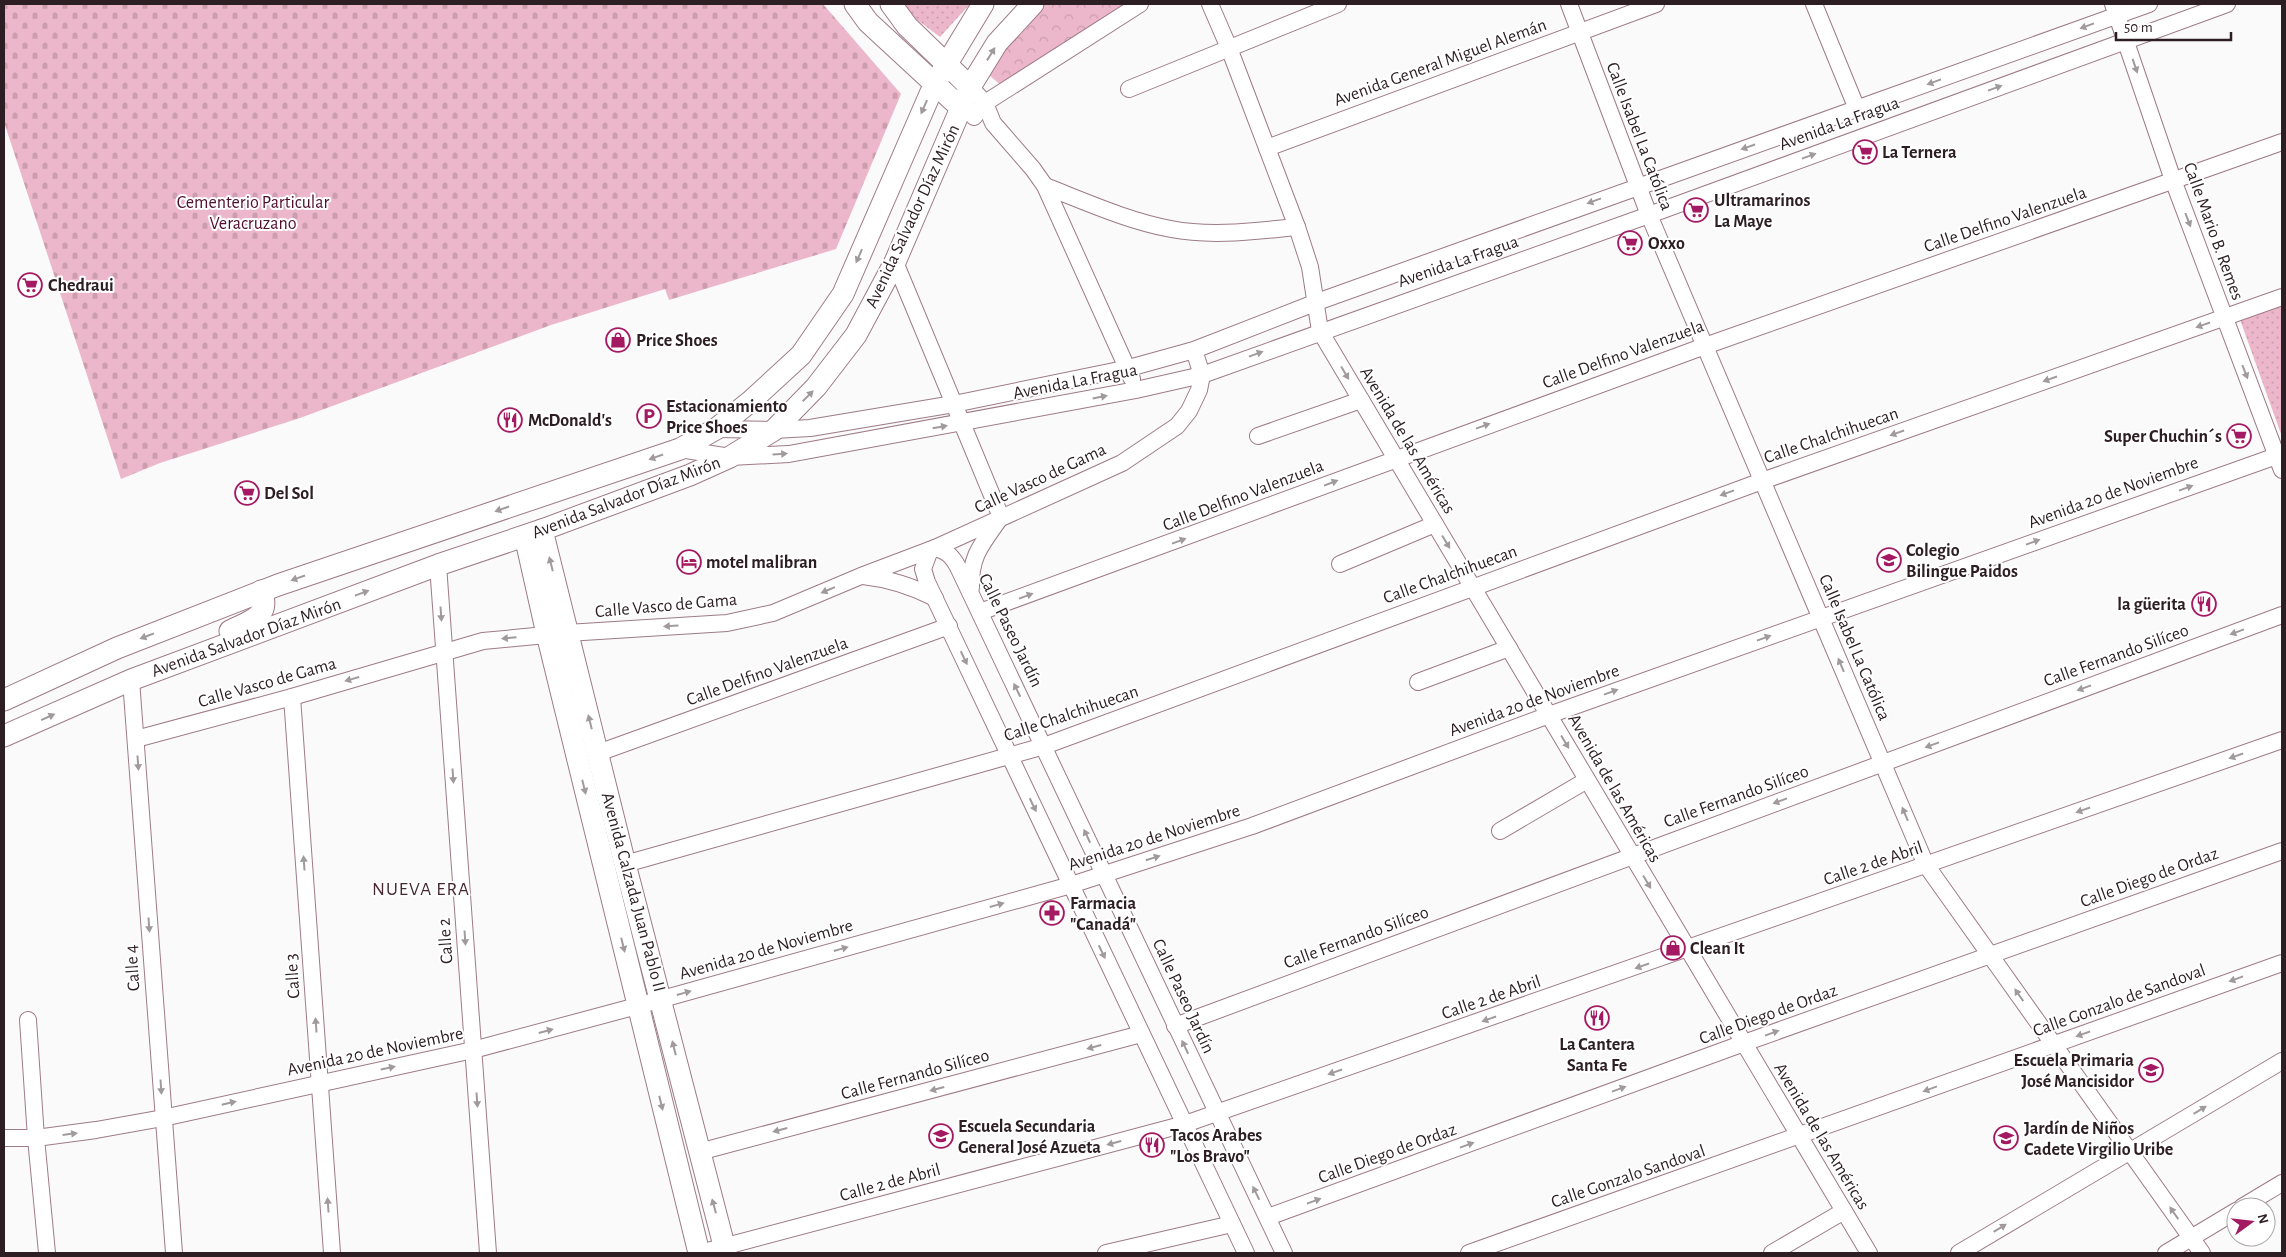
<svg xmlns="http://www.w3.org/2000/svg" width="2286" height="1257" viewBox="0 0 2286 1257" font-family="'Alegreya Sans',sans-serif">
<defs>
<pattern id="grass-dots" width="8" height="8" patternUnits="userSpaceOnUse" patternTransform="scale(1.25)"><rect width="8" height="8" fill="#ecb7ca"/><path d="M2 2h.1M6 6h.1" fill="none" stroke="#cb9dad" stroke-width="1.8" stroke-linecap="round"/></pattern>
<pattern id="cemetery-stones" width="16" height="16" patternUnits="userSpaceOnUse" patternTransform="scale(1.25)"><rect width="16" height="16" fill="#ecb7ca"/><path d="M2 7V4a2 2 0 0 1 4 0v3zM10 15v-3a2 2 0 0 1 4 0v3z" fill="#cb9dad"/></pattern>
<pattern id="park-crowns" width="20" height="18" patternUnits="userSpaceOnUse" patternTransform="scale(1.25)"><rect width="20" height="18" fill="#ecb7ca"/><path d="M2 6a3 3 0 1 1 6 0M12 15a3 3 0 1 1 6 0" fill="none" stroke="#cb9dad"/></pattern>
</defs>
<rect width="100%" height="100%" fill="#fafafa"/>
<!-- grass -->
<g fill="url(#grass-dots)">
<polygon points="905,4 970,4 940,37 904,10"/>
<polygon points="2282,298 2282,433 2281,434 2238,314"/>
</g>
<!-- cemetery -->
<polygon fill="url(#cemetery-stones)" points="4,4 823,4 901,94 836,249 669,300 665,289 551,325 300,418 160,463 121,479 4,122"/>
<!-- park -->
<polygon fill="url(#park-crowns)" points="1044,4 1127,4 1003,87 989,75 1027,16"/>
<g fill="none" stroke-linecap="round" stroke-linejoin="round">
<!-- minor casing -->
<g stroke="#9e7b87" stroke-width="18">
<g id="minor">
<polyline points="1210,4 1229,48 1297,227 1310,267 1320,331 1869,1253"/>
<polyline points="1569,4 1649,215 1926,865 2202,1253"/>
<polyline points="1814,4 1857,109"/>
<polyline points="2113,4 2173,180 2282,470"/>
<polyline points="970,87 985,103 993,123 1033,169 1045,186 1132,379"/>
<polyline points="1129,89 1338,4"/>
<polyline points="974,117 985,103 1140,4"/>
<polyline points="1267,148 1656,4"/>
<path d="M1045,186c41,16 83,35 126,43 41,8 84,2 126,-2"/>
<polyline points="895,262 1001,517"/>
<polyline points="716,429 774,430 810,428 954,404 1129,368 1194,350 1317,302 2149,4"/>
<polyline points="1258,436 1361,400"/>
<polyline points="680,449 730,457 789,454 1136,390 1202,375 1649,215 2227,4"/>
<path d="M935,548c12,3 17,8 23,19l326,686"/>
<polyline points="930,550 923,569 927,582 1246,1253"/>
<polyline points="1340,564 1435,524"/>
<polyline points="438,565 488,1253"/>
<path d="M863,576c27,3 49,10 72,22"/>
<path d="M971,588c-1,-31 10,-43 27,-67"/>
<polyline points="980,612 1705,346 2282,142"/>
<polyline points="131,680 174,1253"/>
<polyline points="1418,682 1509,648"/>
<polyline points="292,697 332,1253"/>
<polyline points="136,739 292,697 483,641 567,633 727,623 773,613 861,576 935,548 1122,463 1177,426 1189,411 1199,390 1202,375 1194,350"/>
<polyline points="598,753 949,626"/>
<polyline points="1500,831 1587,780"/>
<polyline points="625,864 1044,746 1762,481 2282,297"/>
<polyline points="28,1020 36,1138 47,1253"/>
<polyline points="1175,1026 2282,615"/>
<polyline points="4,1138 36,1138 96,1130 163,1118 473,1050 637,1006 1071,885 1252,826 1549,715 2282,454"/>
<polyline points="699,1152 1141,1034"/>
<polyline points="2242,1207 2282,1183"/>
<polyline points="1268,1217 1744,1043 2282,851"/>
<polyline points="700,1253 1185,1124 2282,740"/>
<polyline points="1106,1253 1232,1224"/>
<polyline points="1469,1253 2282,963"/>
<polyline points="1772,1253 1844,1211"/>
<polyline points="1959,1253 2282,1061"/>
<polyline points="2166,1253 2236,1211"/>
</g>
</g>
<!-- major casing -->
<g stroke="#9e7b87" stroke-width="23">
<g id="major">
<polyline points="855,4 868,22 961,108"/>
<polyline points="891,4 907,26 970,87"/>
<polyline points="542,530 625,864 726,1253"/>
<polyline points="525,536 547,634 699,1253"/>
<path d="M230,631c19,-10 42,-14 31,-40"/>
<polyline points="4,700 117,648 278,585 680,449 716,429 751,401 801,355 843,294 934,85 983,4"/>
<polyline points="4,736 131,680 438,565 542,530 690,475 730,457 774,430 816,387 856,335 895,262 970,87 997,43 1033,4"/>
</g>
</g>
<!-- minor -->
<use href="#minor" stroke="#fff" stroke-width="16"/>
<!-- major -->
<use href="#major" stroke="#fff" stroke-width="21"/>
</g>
<!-- one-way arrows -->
<defs><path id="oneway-solid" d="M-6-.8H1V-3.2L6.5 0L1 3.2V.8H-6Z" transform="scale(1.25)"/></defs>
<g fill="#a09a9c">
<use href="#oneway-solid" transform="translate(2087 26) rotate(160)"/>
<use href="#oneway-solid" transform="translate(991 54) rotate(-58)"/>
<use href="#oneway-solid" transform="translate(2135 66) rotate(71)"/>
<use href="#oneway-solid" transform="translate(1934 82) rotate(160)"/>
<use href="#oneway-solid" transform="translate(1995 88) rotate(-20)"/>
<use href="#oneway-solid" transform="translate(924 107) rotate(114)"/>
<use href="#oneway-solid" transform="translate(1748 147) rotate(161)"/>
<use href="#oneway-solid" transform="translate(1809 156) rotate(-20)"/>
<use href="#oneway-solid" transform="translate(1594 201) rotate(160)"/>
<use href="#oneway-solid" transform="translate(2188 220) rotate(69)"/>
<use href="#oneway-solid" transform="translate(859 256) rotate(114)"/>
<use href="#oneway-solid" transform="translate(2203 325) rotate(161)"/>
<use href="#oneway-solid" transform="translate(1256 354) rotate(-20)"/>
<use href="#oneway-solid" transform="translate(2245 372) rotate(69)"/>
<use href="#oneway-solid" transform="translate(1345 373) rotate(59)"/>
<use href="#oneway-solid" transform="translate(2050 379) rotate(161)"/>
<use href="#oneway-solid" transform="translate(808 396) rotate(-45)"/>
<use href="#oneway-solid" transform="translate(1100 397) rotate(-11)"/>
<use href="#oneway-solid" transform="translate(1483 426) rotate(-20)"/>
<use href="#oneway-solid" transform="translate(940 427) rotate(-10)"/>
<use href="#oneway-solid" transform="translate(1897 433) rotate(161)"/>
<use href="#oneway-solid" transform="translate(780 454) rotate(-4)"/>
<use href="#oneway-solid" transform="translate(656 457) rotate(161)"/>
<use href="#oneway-solid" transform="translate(1331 483) rotate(-21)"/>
<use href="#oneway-solid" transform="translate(2186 488) rotate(-20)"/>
<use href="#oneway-solid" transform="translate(1727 493) rotate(160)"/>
<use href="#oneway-solid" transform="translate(502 509) rotate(161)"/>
<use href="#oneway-solid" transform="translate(1179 541) rotate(-20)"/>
<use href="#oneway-solid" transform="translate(1446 542) rotate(59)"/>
<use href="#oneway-solid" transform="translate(2033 542) rotate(-20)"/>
<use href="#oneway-solid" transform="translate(551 564) rotate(-104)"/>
<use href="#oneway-solid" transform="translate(298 578) rotate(161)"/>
<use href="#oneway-solid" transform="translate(828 590) rotate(157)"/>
<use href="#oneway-solid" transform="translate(362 593) rotate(-20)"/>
<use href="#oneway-solid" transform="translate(1026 596) rotate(-20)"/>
<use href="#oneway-solid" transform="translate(441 614) rotate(86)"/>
<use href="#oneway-solid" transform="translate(671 626) rotate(177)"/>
<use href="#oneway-solid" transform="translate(2237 632) rotate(160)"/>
<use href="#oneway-solid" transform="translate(147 636) rotate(159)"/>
<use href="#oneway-solid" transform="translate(509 638) rotate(175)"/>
<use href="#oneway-solid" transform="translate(1764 638) rotate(-20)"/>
<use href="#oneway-solid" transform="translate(964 658) rotate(65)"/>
<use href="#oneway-solid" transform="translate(1841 665) rotate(-113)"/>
<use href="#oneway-solid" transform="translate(352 679) rotate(164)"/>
<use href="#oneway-solid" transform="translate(2084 688) rotate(160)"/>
<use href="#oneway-solid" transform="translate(1017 690) rotate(-116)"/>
<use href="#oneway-solid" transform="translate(1611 692) rotate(-20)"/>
<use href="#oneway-solid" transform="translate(48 717) rotate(-24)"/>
<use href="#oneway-solid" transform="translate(590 722) rotate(-104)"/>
<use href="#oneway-solid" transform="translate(1565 742) rotate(59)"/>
<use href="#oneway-solid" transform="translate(1932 745) rotate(160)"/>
<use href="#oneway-solid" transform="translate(2236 756) rotate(161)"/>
<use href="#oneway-solid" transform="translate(138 763) rotate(86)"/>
<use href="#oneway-solid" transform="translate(453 776) rotate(86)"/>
<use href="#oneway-solid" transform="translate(584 787) rotate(76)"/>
<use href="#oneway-solid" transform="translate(1780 801) rotate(160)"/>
<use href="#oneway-solid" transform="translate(1033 805) rotate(64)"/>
<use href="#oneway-solid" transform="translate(2083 810) rotate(161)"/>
<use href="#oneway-solid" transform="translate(1905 814) rotate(-113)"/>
<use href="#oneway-solid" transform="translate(1087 836) rotate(-115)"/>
<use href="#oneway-solid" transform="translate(1153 858) rotate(-18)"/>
<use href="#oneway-solid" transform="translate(304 863) rotate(-94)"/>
<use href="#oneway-solid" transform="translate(1647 882) rotate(59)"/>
<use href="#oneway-solid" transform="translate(997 905) rotate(-16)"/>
<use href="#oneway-solid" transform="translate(149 925) rotate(86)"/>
<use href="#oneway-solid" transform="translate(465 938) rotate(86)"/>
<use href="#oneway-solid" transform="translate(623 945) rotate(76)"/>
<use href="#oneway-solid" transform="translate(841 949) rotate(-16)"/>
<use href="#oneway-solid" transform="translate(1102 952) rotate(65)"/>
<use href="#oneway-solid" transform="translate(1642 966) rotate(161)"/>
<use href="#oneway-solid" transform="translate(2236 979) rotate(160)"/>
<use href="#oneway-solid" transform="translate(684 993) rotate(-16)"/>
<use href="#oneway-solid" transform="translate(2019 995) rotate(-125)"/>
<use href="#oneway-solid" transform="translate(1489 1019) rotate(161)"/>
<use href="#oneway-solid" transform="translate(316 1025) rotate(-94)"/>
<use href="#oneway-solid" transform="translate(546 1031) rotate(-15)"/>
<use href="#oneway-solid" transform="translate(1772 1033) rotate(-20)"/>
<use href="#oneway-solid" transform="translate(2083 1034) rotate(161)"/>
<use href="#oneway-solid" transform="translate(1094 1047) rotate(165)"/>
<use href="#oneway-solid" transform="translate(1185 1047) rotate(-115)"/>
<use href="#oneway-solid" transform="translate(674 1048) rotate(-104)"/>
<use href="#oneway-solid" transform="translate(388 1068) rotate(-12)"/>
<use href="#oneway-solid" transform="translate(1335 1072) rotate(161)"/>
<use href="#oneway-solid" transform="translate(161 1087) rotate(86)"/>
<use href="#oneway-solid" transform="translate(937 1089) rotate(165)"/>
<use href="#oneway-solid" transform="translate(1619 1089) rotate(-20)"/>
<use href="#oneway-solid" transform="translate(1930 1089) rotate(160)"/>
<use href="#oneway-solid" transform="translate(477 1100) rotate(86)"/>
<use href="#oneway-solid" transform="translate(229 1103) rotate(-13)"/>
<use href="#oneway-solid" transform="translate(661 1103) rotate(76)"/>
<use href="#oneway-solid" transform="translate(2200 1110) rotate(-31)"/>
<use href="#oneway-solid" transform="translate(780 1130) rotate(165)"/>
<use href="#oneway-solid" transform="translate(70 1134) rotate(-7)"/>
<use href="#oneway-solid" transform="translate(1114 1143) rotate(165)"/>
<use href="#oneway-solid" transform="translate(1467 1145) rotate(-20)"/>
<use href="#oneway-solid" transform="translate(1256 1193) rotate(-116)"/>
<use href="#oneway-solid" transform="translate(1314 1201) rotate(-20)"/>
<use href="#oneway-solid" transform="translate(328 1205) rotate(-94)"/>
<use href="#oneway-solid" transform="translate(714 1206) rotate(-105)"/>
<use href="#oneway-solid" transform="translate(2174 1213) rotate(-125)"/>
<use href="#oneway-solid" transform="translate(2000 1228) rotate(-31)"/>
</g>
<!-- icons -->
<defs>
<g id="supermarket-ring" transform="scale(1.25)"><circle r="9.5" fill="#fff" stroke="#a41a62" stroke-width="1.5"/><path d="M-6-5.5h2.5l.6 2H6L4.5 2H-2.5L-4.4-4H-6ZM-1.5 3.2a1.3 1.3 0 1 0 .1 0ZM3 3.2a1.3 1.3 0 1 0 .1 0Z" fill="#a41a62"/></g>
<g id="shop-ring" transform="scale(1.25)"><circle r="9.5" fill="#fff" stroke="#a41a62" stroke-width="1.5"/><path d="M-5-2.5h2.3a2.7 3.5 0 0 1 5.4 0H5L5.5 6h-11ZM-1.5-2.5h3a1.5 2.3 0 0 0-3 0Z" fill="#a41a62"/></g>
<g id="parking-ring" transform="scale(1.25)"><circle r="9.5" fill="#fff" stroke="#a41a62" stroke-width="1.5"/><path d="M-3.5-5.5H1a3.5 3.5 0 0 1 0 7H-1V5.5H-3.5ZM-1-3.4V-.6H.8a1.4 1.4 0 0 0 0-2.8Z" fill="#a41a62"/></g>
<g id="restaurant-ring" transform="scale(1.25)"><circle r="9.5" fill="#fff" stroke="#a41a62" stroke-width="1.5"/><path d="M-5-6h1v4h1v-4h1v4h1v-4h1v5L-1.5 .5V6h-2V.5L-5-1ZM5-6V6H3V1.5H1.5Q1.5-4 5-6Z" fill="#a41a62"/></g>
<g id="school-ring" transform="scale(1.25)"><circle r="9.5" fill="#fff" stroke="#a41a62" stroke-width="1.5"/><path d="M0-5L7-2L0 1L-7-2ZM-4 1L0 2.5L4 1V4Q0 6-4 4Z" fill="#a41a62"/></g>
<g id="hotel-ring" transform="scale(1.25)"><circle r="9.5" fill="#fff" stroke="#a41a62" stroke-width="1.5"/><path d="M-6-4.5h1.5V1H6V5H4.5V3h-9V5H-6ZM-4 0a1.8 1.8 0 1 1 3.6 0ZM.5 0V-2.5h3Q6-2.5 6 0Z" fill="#a41a62"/></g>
<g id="pharmacy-ring" transform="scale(1.25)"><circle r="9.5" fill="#fff" stroke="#a41a62" stroke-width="1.5"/><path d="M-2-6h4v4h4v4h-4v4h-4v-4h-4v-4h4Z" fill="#a41a62"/></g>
</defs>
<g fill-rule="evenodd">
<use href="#supermarket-ring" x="1865" y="152"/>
<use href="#supermarket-ring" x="1696" y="210"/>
<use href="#supermarket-ring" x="1630" y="243"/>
<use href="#supermarket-ring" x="30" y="285"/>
<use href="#shop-ring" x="618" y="340"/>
<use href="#parking-ring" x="649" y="416"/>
<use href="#restaurant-ring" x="510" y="420"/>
<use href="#supermarket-ring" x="2239" y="436"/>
<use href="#supermarket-ring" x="247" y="493"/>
<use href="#school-ring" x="1889" y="560"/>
<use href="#hotel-ring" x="689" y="562"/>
<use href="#restaurant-ring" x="2204" y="604"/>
<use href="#pharmacy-ring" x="1052" y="913"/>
<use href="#shop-ring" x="1673" y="948"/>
<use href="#restaurant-ring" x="1597" y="1018"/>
<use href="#school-ring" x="2151" y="1070"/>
<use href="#school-ring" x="941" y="1136"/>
<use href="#school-ring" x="2006" y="1138"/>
<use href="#restaurant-ring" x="1152" y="1145"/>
</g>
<g text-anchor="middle" stroke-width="4" stroke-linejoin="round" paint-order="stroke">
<!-- street labels -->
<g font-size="18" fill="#2c1e23" stroke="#fff">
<text transform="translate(1440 62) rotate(-20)" y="6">Avenida General Miguel Alemán</text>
<text transform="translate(1839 123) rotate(-20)" y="6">Avenida La Fragua</text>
<text transform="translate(1640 136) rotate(69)" y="6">Calle Isabel La Católica</text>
<text transform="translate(912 216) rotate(-65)" y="6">Avenida Salvador Díaz Mirón</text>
<text transform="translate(2005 219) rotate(-19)" y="6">Calle Delfino Valenzuela</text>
<text transform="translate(2214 231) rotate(70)" y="6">Calle Mario B. Remes</text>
<text transform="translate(1458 261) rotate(-19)" y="6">Avenida La Fragua</text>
<text transform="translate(1623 354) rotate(-20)" y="6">Calle Delfino Valenzuela</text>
<text transform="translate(1075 381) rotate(-11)" y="6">Avenida La Fragua</text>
<text transform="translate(1831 435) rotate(-19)" y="6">Calle Chalchihuecan</text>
<text transform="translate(1408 440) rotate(59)" y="6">Avenida de las Américas</text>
<text transform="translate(1040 478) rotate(-25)" y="6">Calle Vasco de Gama</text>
<text transform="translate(2113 492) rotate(-20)" y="6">Avenida 20 de Noviembre</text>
<text transform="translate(1243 495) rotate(-21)" y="6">Calle Delfino Valenzuela</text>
<text transform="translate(626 497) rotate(-21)" y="6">Avenida Salvador Díaz Mirón</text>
<text transform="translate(1450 574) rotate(-20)" y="6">Calle Chalchihuecan</text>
<text transform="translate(666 605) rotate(-5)" y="6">Calle Vasco de Gama</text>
<text transform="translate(1011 630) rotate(64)" y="6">Calle Paseo Jardín</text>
<text transform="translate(246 637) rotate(-20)" y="6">Avenida Salvador Díaz Mirón</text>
<text transform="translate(1855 647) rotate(67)" y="6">Calle Isabel La Católica</text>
<text transform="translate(2116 655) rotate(-20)" y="6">Calle Fernando Silíceo</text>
<text transform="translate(767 671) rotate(-20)" y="6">Calle Delfino Valenzuela</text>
<text transform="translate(267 682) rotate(-16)" y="6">Calle Vasco de Gama</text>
<text transform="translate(1534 700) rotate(-20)" y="6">Avenida 20 de Noviembre</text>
<text transform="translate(1071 713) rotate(-19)" y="6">Calle Chalchihuecan</text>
<text transform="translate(1615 788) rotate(60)" y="6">Avenida de las Américas</text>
<text transform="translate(1736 796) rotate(-20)" y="6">Calle Fernando Silíceo</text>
<text transform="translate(1154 837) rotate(-18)" y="6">Avenida 20 de Noviembre</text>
<text transform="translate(1873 863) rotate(-19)" y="6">Calle 2 de Abril</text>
<text transform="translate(2149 877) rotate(-20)" y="6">Calle Diego de Ordaz</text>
<text transform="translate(634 892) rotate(75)" y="6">Avenida Calzada Juan Pablo II</text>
<text transform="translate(1356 937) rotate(-20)" y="6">Calle Fernando Silíceo</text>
<text transform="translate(445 941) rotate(-94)" y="6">Calle 2</text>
<text transform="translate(766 949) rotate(-16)" y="6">Avenida 20 de Noviembre</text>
<text transform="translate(132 968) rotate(-94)" y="6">Calle 4</text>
<text transform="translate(292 976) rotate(-94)" y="6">Calle 3</text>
<text transform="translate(1184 996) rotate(65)" y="6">Calle Paseo Jardín</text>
<text transform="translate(1491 997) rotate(-19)" y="6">Calle 2 de Abril</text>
<text transform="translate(2119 1000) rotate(-20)" y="6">Calle Gonzalo de Sandoval</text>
<text transform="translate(1768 1014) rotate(-20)" y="6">Calle Diego de Ordaz</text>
<text transform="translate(375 1051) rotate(-12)" y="6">Avenida 20 de Noviembre</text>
<text transform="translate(915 1074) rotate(-15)" y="6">Calle Fernando Silíceo</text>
<text transform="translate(1822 1136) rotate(59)" y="6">Avenida de las Américas</text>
<text transform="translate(1387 1153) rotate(-20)" y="6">Calle Diego de Ordaz</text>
<text transform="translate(1628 1176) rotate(-19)" y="6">Calle Gonzalo Sandoval</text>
<text transform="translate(890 1182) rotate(-15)" y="6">Calle 2 de Abril</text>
</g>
<!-- poi labels -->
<g font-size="18" font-weight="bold" fill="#2c1e23" stroke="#fff" text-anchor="start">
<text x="1882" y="158">La Ternera</text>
<text x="1714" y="206">Ultramarinos<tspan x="1714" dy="21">La Maye</tspan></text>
<text x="1648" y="249">Oxxo</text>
<text x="48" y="291">Chedraui</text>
<text x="636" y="346">Price Shoes</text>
<text x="666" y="412">Estacionamiento<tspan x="666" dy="21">Price Shoes</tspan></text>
<text x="528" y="426">McDonald's</text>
<text x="2222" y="442" text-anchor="end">Super Chuchin´s</text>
<text x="264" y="499">Del Sol</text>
<text x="1906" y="556">Colegio<tspan x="1906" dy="21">Bilingue Paidos</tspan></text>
<text x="706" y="568">motel malibran</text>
<text x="2186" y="610" text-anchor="end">la güerita</text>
<text x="1070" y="909">Farmacia<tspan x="1070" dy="21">"Canadá"</tspan></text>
<text x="1690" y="954">Clean It</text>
<text x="1597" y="1050" text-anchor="middle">La Cantera<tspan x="1597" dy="21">Santa Fe</tspan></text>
<text x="2134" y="1066" text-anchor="end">Escuela Primaria<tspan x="2134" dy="21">José Mancisidor</tspan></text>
<text x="958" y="1132">Escuela Secundaria<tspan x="958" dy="21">General José Azueta</tspan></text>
<text x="2024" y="1134">Jardín de Niños<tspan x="2024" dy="21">Cadete Virgilio Uribe</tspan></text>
<text x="1170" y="1141">Tacos Arabes<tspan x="1170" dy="21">"Los Bravo"</tspan></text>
</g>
<!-- park labels -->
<g font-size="18" fill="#4f0d2e" stroke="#fff">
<text x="253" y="208">Cementerio Particular<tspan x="253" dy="21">Veracruzano</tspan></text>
</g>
<!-- neighbourhood labels -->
<g font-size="19" letter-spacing="1" fill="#452833" stroke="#fff">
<text x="421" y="895">NUEVA ERA</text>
</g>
</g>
<!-- border -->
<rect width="2286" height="1257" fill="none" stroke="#2c1e23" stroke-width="10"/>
<!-- north arrow -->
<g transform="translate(2251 1222) rotate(75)"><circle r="24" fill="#ffffff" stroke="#aba5a7"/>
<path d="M0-4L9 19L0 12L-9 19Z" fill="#a41a62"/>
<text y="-8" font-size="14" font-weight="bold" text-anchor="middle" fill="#2c1e23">N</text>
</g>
<!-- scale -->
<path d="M2116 32v8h115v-8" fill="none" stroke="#2c1e23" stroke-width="2.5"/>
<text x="2124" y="32" font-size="15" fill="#2c1e23" stroke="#ffffff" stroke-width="4" paint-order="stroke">50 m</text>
</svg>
